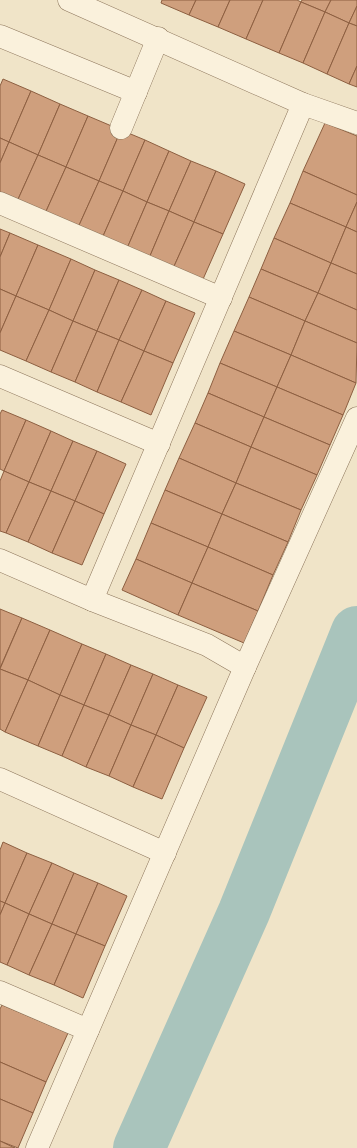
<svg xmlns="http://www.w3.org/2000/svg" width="357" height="1148" viewBox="0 0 357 1148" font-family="Lora,serif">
<rect width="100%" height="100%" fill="#f0e4c8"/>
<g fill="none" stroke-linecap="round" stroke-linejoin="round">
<!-- river -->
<polyline stroke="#a9c4bc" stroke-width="52" points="139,1148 244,912 357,632"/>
</g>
<!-- building -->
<g fill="#cf9f7d" stroke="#8d5f41">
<polygon points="162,0 196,0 189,15 161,3"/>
<polygon points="196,0 230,0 218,27 189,15"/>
<polygon points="230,0 263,0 246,39 218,27"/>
<polygon points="263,0 297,0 301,2 279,53 246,39"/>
<polygon points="302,0 331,0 325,12 301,2"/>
<polygon points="331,0 357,0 357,6 349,23 325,12"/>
<polygon points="301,2 325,12 303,63 279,53"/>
<polygon points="357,6 357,26 349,23"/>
<polygon points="325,12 349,23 327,74 303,63"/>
<polygon points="349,23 357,26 357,66 349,84 327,74"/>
<polygon points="357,66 357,87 349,84"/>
<polygon points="3,79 31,91 9,142 0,138 0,86"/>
<polygon points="31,91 60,104 38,155 9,142"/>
<polygon points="60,104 88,116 66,167 38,155"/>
<polygon points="88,116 121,130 99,181 66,167"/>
<polygon points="325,123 357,136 357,195 303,171"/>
<polygon points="121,130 145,140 123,191 99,181"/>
<polygon points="0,138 9,142 0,163"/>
<polygon points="145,140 169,151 147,202 123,191"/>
<polygon points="9,142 38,155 15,206 0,200 0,163"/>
<polygon points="169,151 191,161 169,211 147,202"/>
<polygon points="38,155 66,167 43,218 15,206"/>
<polygon points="191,161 216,171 194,222 169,211"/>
<polygon points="66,167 99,181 76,232 43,218"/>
<polygon points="216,171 245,184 223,234 194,222"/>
<polygon points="303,171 357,195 357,202 346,227 290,203"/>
<polygon points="99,181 123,191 100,243 76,232"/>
<polygon points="123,191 147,202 125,253 100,243"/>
<polygon points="147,202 169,211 147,263 125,253"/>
<polygon points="357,202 357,232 346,227"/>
<polygon points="290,203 346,227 331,263 274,238"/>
<polygon points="169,211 194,222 171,273 147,263"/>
<polygon points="194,222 223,234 200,286 171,273"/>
<polygon points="346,227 357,232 357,274 331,263"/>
<polygon points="0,229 10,233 0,257"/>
<polygon points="10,233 38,245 16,296 0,289 0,257"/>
<polygon points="274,238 331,263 318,293 261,269"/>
<polygon points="38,245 71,259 49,310 16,296"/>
<polygon points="71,259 95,270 73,321 49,310"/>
<polygon points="331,263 357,274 357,310 318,293"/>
<polygon points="261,269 318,293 305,321 249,297"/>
<polygon points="95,270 119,280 97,331 73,321"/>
<polygon points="119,280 142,290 119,340 97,331"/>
<polygon points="0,289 16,296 0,333"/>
<polygon points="142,290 166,301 144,351 119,340"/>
<polygon points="318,293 357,310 357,343 305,321"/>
<polygon points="16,296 49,310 26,361 0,350 0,333"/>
<polygon points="249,297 305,321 291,355 234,331"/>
<polygon points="166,301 195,313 173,363 144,351"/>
<polygon points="49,310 73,321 51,372 26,361"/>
<polygon points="73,321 97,331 75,382 51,372"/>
<polygon points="305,321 357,343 356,383 291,355"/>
<polygon points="97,331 119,340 97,392 75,382"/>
<polygon points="234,331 291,355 277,387 220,363"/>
<polygon points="119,340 144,351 121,402 97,392"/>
<polygon points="144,351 173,363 151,415 121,402"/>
<polygon points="291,355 356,383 343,415 277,387"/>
<polygon points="220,363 277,387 264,417 208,393"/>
<polygon points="277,387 343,415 330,445 264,417"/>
<polygon points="208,393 264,417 251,447 195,423"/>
<polygon points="2,410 26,420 4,471 0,469 0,414"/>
<polygon points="264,417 330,445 317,475 251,447"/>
<polygon points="26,420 51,431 29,482 4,471"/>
<polygon points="195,423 251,447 236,483 179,458"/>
<polygon points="51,431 73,441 51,491 29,482"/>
<polygon points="73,441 97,451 75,501 51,491"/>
<polygon points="251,447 317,475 301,510 236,483"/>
<polygon points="97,451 126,464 104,514 75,501"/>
<polygon points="179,458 236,483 222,514 165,490"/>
<polygon points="4,471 29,482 6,533 0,531 0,481"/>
<polygon points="29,482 51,491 28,542 6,533"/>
<polygon points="236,483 301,510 288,542 222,514"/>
<polygon points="165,490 222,514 208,547 151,523"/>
<polygon points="51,491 75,501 52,553 28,542"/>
<polygon points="75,501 104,514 82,565 52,553"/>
<polygon points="222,514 288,542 273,575 208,547"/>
<polygon points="151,523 208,547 192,583 136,559"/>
<polygon points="208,547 273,575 258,611 192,583"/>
<polygon points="136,559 192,583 178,615 122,590"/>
<polygon points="192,583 258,611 244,643 178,615"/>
<polygon points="0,609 22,618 0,668"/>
<polygon points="22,618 50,630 28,680 0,669"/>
<polygon points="50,630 82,644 60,695 28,680"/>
<polygon points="82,644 106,654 84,705 60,695"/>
<polygon points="106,654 131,665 109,715 84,705"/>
<polygon points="131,665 153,674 131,725 109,715"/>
<polygon points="0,669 28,680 5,732 0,729"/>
<polygon points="153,674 178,685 156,735 131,725"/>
<polygon points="28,680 60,695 38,746 5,732"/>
<polygon points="178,685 207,697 184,748 156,735"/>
<polygon points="60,695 84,705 62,756 38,746"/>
<polygon points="84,705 109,715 86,767 62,756"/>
<polygon points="109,715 131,725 109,776 86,767"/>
<polygon points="131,725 156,735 133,787 109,776"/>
<polygon points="156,735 184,748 162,799 133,787"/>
<polygon points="3,842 27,853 5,903 0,901 0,850"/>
<polygon points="27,853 52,863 29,914 5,903"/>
<polygon points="52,863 74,873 52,924 29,914"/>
<polygon points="74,873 98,883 76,934 52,924"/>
<polygon points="98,883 127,896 105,946 76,934"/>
<polygon points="0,901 5,903 0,915"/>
<polygon points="5,903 29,914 7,965 0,962 0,915"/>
<polygon points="29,914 52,924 29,975 7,965"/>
<polygon points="52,924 76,934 54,985 29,975"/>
<polygon points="76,934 105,946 83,998 54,985"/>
<polygon points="2,1005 68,1033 46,1082 0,1062 0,1009"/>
<polygon points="0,1062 46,1082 33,1113 0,1099"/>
<polygon points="0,1099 33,1113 18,1148 0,1141"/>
<polygon points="0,1141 15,1148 0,1148"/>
</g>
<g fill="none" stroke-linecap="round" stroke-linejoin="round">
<!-- street casing -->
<g stroke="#8d765c" stroke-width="23">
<g id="street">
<polyline points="69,0 303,104 357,123"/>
<polyline points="0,36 136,92"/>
<polyline points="121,128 158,38"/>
<polyline points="0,203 221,298"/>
<polyline points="0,376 159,444"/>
<polyline points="0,560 92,600 207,645 245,667"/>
<polyline points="92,600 303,104"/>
<polyline points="0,779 165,853"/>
<polyline points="0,992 88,1030"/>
<polyline points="37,1148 245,667 357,418"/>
</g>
</g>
<!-- street -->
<use href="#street" stroke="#faf1dc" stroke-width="22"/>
</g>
</svg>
